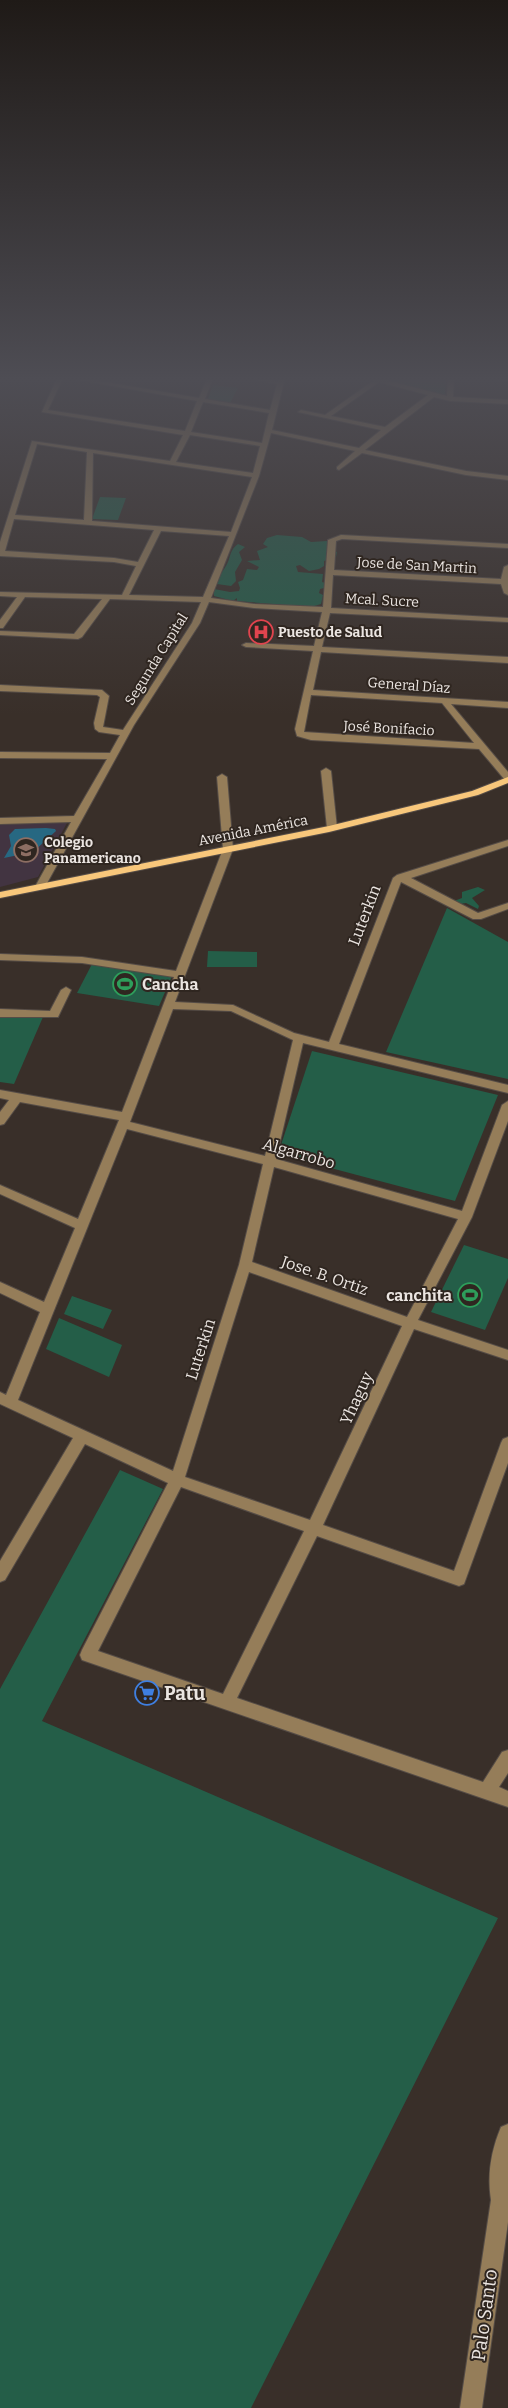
<svg xmlns="http://www.w3.org/2000/svg" width="508" height="2408" viewBox="0 0 508 2408" font-family="Bitter,serif">
<rect width="100%" height="100%" fill="#392f29"/>
<!-- education -->
<polygon fill="#423441" points="68,821 38,877 0,887 0,823"/>
<!-- green -->
<g fill="#245e48">
<polygon points="381,378 446,378 445,394 440,394"/>
<polygon points="213,385 238,388 230,403 208,399"/>
<polygon points="100,497 126,498 118,520 92,519"/>
<polygon points="277,535 302,537 311,542 327,541 330,542 330,550 337,552 336,557 324,561 324,566 319,569 309,571 300,565 296,566 298,572 323,574 322,582 325,583 324,588 320,589 319,593 323,595 321,604 311,607 237,601 237,598 233,601 214,596 214,589 230,592 239,591 240,588 238,582 243,580 247,569 257,570 259,567 247,561 260,560 257,551 268,547 263,544 267,538"/>
<path d="M238,544l7,3 -6,5 3,8 -7,12 1,9 -5,5 -14,-2c1,-9 7,-13 11,-22 3,-7 2,-12 10,-18z"/>
<polygon points="478,887 485,890 472,898 479,906 478,909 466,903 460,904 454,901 462,898 462,892"/>
<polygon points="447,908 508,942 508,1079 386,1052"/>
<polygon points="208,951 257,952 257,967 207,967"/>
<polygon points="92,964 172,976 159,1006 77,993"/>
<polygon points="0,1015 43,1017 14,1084 0,1082"/>
<polygon points="312,1051 498,1095 455,1201 278,1154"/>
<polygon points="464,1245 508,1259 508,1278 485,1330 431,1312"/>
<polygon points="72,1296 112,1310 103,1329 64,1314"/>
<polygon points="59,1318 122,1345 109,1377 46,1349"/>
<polygon points="120,1470 163,1489 42,1721 498,1918 251,2408 0,2408 0,1689"/>
</g>
<!-- water -->
<polygon fill="#276882" points="46,828 55,829 56,831 33,852 4,858 11,846 9,835 15,829"/>
<g fill="none" stroke-linecap="round" stroke-linejoin="round">
<!-- minor casing -->
<g stroke="#554c46" stroke-width="2">
<g id="minor">
<path d="M57,378h6l-15,32 137,21 12,-30 -129,-23h14l117,20 8,-20h6l-8,21 65,11 7,-26 -31,-6 32,3 1,-3h6l-13,52 87,18 22,-18 -83,-18 3,-2 24,5 48,-34 -6,-3h11l69,18 1,-18h6l-1,19 55,3v4l-58,-3 -16,-4 -69,53 101,21 42,5v4l-42,-5 -104,-22 -23,17 -2,-1v-2l18,-16 -84,-18 -12,43 -48,122 43,6 69,3 5,-67 13,-5 167,9v4l-166,-9 -6,2 -2,29 167,9 3,-12 4,-2v30l-4,-2 -3,-9 -168,-9 -2,33 177,10v4l-178,-9 -8,34 186,10v6l-187,-11 -8,38 195,12v6l-57,-4 57,68v9l-3,-1 -26,-31 -168,-9 -14,-4 -2,-7 18,-78 -67,-4 -4,-2 4,-2 68,3 8,-34 -68,-4 -45,-6 -9,21 -66,102 -88,160 -5,3 -4,-1 -1,-2 35,-63 -71,2v-6l74,-2 33,-57 -107,-1v-6l110,1 10,-18 -21,-3 -4,-3 -1,-6 6,-26 -3,-2 -97,-4v-6l102,5 7,6 -6,31 20,3 69,-107 9,-21 -91,-3 -28,38 -4,2 -78,-4v-4l74,3 28,-35 -77,-2 -22,31h-3v-8l17,-23 -17,-1v-4l122,3 14,-29 -22,-4 -114,-6v-14l32,-101 138,20 13,-26 -141,-23zM379,382l49,13 -43,32 -54,-11zM203,402l66,11 -7,30 -71,-11zM190,435l70,11 -7,27 -77,-11zM37,444l50,8 -3,68 -69,-5zM93,453l159,24 -21,55 -139,-11zM14,519l140,11 -16,32 -24,-4 -109,-7zM161,531l68,5 -26,61 -74,-2zM311,695l131,8 32,40 -170,-11z"/>
<polygon points="486,378 508,378 508,381"/>
<polygon points="326,768 331,771 337,828 332,831 327,828 321,771"/>
<path d="M222,774l5,3 6,72 -58,153 58,3 61,28 35,9 64,-164 4,-3 111,-35v6l-97,32 67,35 30,-10v6l-27,10h-8l-72,-37 -62,162 169,41v8l-205,-50 -27,116 186,52 40,-106 6,-4v20l-36,96 -54,103 90,30v10l-94,-31 -91,196 131,46 47,-128 2,-4 5,-2v26l-44,121 -5,2 -142,-50 -80,162 246,84 19,-30 6,-2v23l-9,14 9,4v16l-426,-147 -2,-5 2,-5 86,-167 -83,-39 -80,136 -5,2v-21l73,-123 -73,-34v-12l6,3 34,-83 -40,-19v-11l44,20 31,-74 -75,-34v-9l78,34 41,-99 -99,-18 -16,22 -4,1v-13l9,-12 -9,-2v-8l122,22 52,-135 -92,-14 -82,-3v-6l82,3 94,14 47,-122 -6,-72zM173,1009l58,2 62,29 -28,116 -135,-34zM127,1129l136,35 -24,101 -66,206 -155,-71zM274,1167l184,52 -51,98 -155,-55zM249,1272l153,54 -92,194 -125,-43zM181,1487l123,44 -81,163 -125,-43z"/>
<polygon points="66,987 71,990 58,1017 0,1017 0,1009 50,1011 61,990"/>
<path d="M508,2124v98l-26,186h-22l31,-208c-4,-26 0,-49 10,-73z"/>
</g>
</g>
<!-- major casing -->
<g stroke="#554c46" stroke-width="2">
<polygon id="major" points="508,777 508,783 478,795 329,832 0,898 0,892 329,826 472,791"/>
</g>
<!-- minor -->
<use href="#minor" fill="#957d59" fill-rule="evenodd"/>
<!-- major -->
<use href="#major" fill="#f8c77b" fill-rule="evenodd"/>
</g>
<!-- sky -->
<linearGradient id="sky" x2="0" y2="1"><stop stop-color="#1f1a17"/><stop offset="0.53" stop-color="#4e4d54"/><stop offset="1" stop-color="#4e4d54" stop-opacity="0"/></linearGradient>
<rect width="508" height="715" fill="url(#sky)"/>
<!-- icons -->
<defs>
<g id="hospital-ring" transform="scale(1.25)"><circle r="9.5" fill="#2f2620" stroke="#e0444e" stroke-width="1.5"/><path d="M-5-5h3v3.5h4V-5h3V5h-3V1.5h-4V5h-3Z" fill="#e0444e"/></g>
<g id="school-ring" transform="scale(1.25)"><circle r="9.5" fill="#2f2620" stroke="#8d6e63" stroke-width="1.5"/><path d="M0-5L7-2L0 1L-7-2ZM-4 1L0 2.5L4 1V4Q0 6-4 4Z" fill="#8d6e63"/></g>
<g id="stadium-ring" transform="scale(1.25)"><circle r="9.5" fill="#2f2620" stroke="#2e9e5b" stroke-width="1.5"/><path d="M0-5a6.5 5 0 1 0 0 10a6.5 5 0 1 0 0-10ZM-3.5-1.8h7v3.6h-7Z" fill="#2e9e5b"/></g>
<g id="supermarket-ring" transform="scale(1.25)"><circle r="9.5" fill="#2f2620" stroke="#3f7fe0" stroke-width="1.5"/><path d="M-6-5.5h2.5l.6 2H6L4.5 2H-2.5L-4.4-4H-6ZM-1.5 3.2a1.3 1.3 0 1 0 .1 0ZM3 3.2a1.3 1.3 0 1 0 .1 0Z" fill="#3f7fe0"/></g>
</defs>
<g fill-rule="evenodd">
<use href="#hospital-ring" x="261" y="632"/>
<use href="#school-ring" x="26" y="850"/>
<use href="#stadium-ring" x="125" y="984"/>
<use href="#stadium-ring" x="470" y="1295"/>
<use href="#supermarket-ring" x="147" y="1693"/>
</g>
<g text-anchor="middle" stroke-width="4" stroke-linejoin="round" paint-order="stroke">
<!-- far-street labels -->
<g font-size="14" fill="#ebe5e1" stroke="#2f2620">
<text transform="translate(417 565) rotate(3)" y="5">Jose de San Martin</text>
<text transform="translate(382 600) rotate(3)" y="5">Mcal. Sucre</text>
<text transform="translate(156 659) rotate(-58)" y="5">Segunda Capital</text>
<text transform="translate(409 685) rotate(4)" y="5">General Díaz</text>
<text transform="translate(389 728) rotate(3)" y="5">José Bonifacio</text>
<text transform="translate(253 830) rotate(-11)" y="5">Avenida América</text>
</g>
<!-- far-poi labels -->
<g font-size="14" font-weight="bold" fill="#ebe5e1" stroke="#2f2620" text-anchor="start">
<text x="278" y="637">Puesto de Salud</text>
<text x="44" y="847">Colegio<tspan x="44" dy="16">Panamericano</tspan></text>
</g>
<!-- street labels -->
<g font-size="16" fill="#ebe5e1" stroke="#2f2620">
<text transform="translate(364 915) rotate(-69)" y="6">Luterkin</text>
<text transform="translate(299 1153) rotate(16)" y="6">Algarrobo</text>
<text transform="translate(325 1275) rotate(19)" y="6">Jose. B. Ortiz</text>
<text transform="translate(200 1349) rotate(-72)" y="6">Luterkin</text>
<text transform="translate(356 1398) rotate(-65)" y="6">Yhaguy</text>
</g>
<!-- poi labels -->
<g font-size="16" font-weight="bold" fill="#ebe5e1" stroke="#2f2620" text-anchor="start">
<text x="142" y="990">Cancha</text>
<text x="452" y="1301" text-anchor="end">canchita</text>
</g>
<!-- near-poi labels -->
<g font-size="19" font-weight="bold" fill="#ebe5e1" stroke="#2f2620" text-anchor="start">
<text x="164" y="1700">Patu</text>
</g>
<!-- near-street labels -->
<g font-size="19" fill="#ebe5e1" stroke="#2f2620">
<text transform="translate(484 2315) rotate(-82)" y="7">Palo Santo</text>
</g>
</g>
</svg>
